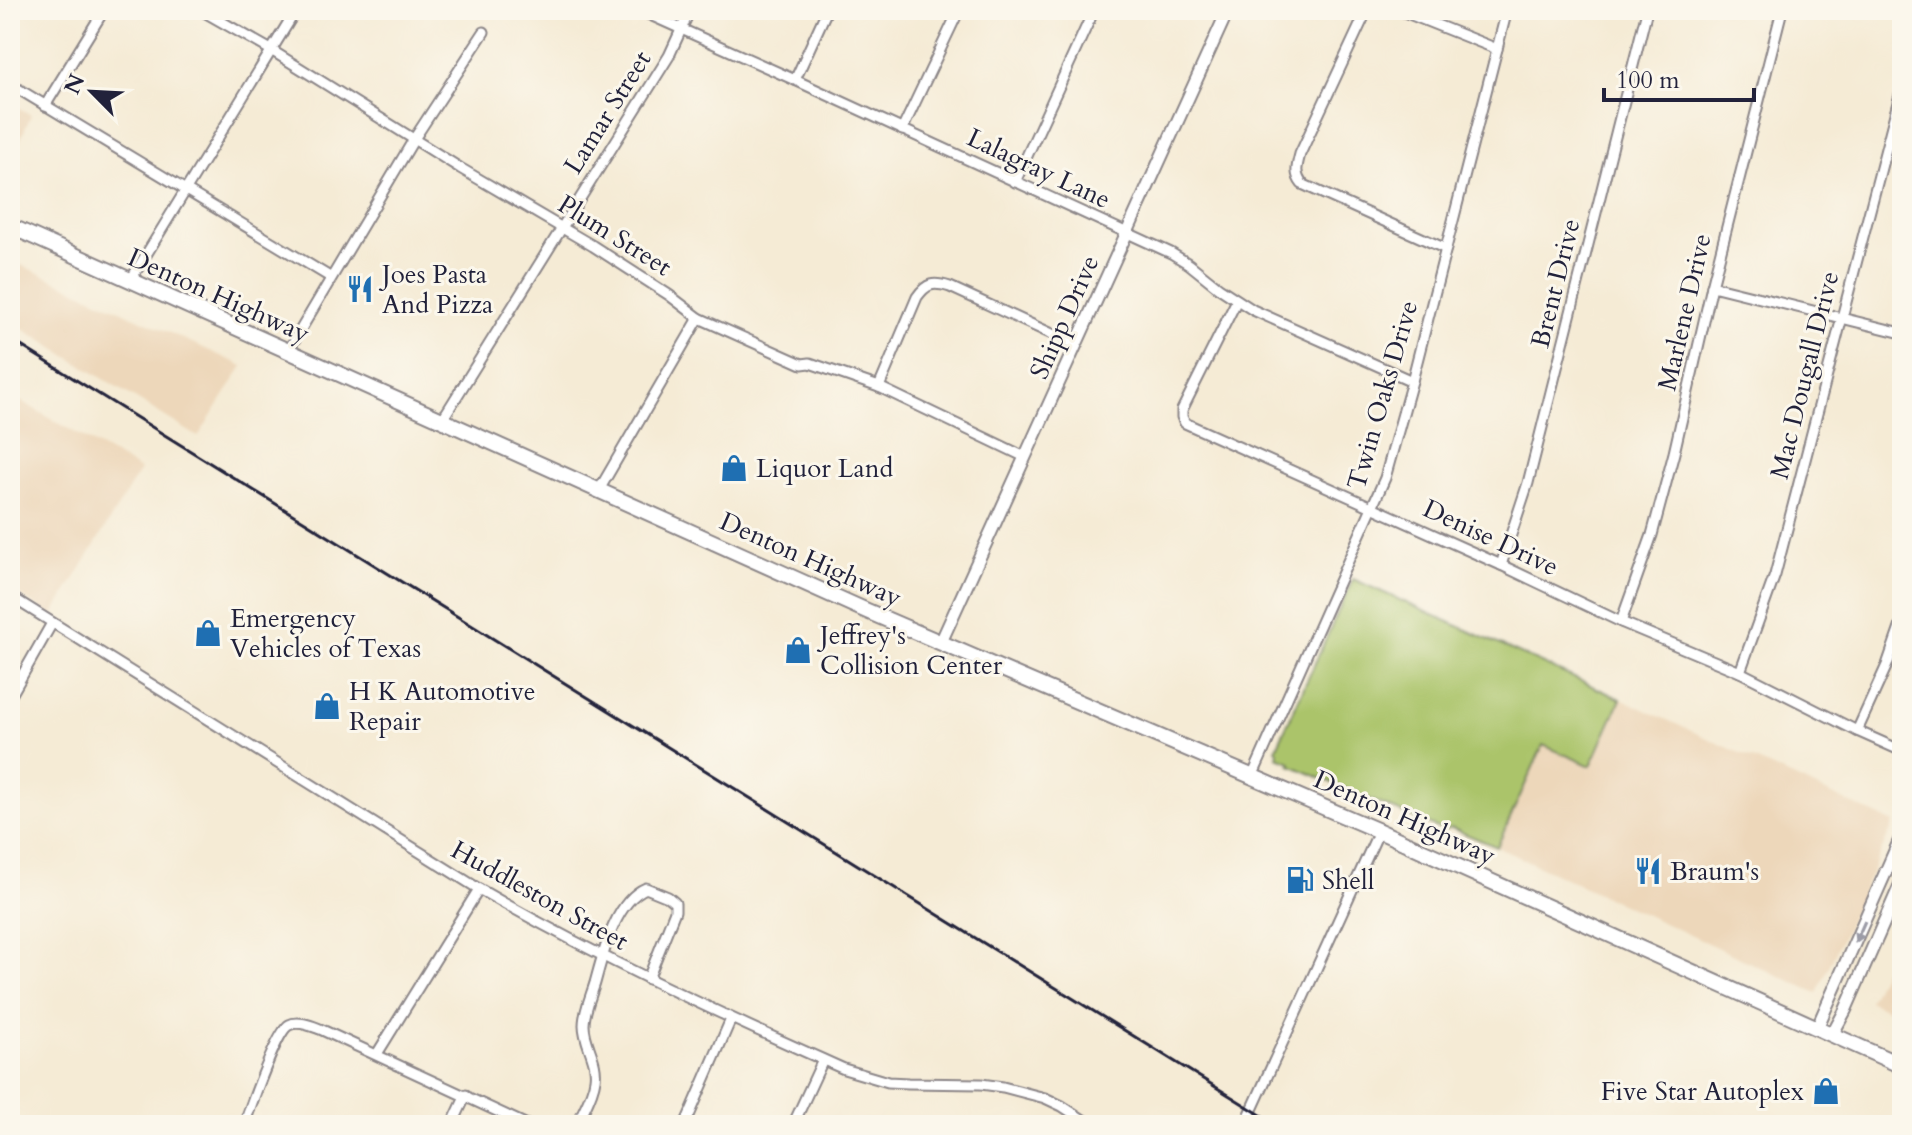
<svg xmlns="http://www.w3.org/2000/svg" width="1912" height="1135" viewBox="0 0 1912 1135" font-family="Cardo,serif">
<rect width="100%" height="100%" fill="#fbf7ec"/>
<filter id="ink" filterUnits="userSpaceOnUse"><feTurbulence type="fractalNoise" baseFrequency=".0125" numOctaves="2"/><feDisplacementMap in="SourceGraphic" scale="16" xChannelSelector="R" yChannelSelector="G"/><feConvolveMatrix kernelMatrix="1 2 1 2 8 2 1 2 1" color-interpolation-filters="sRGB"/></filter>
<filter id="wash" filterUnits="userSpaceOnUse"><feTurbulence type="fractalNoise" baseFrequency=".006" numOctaves="4" result="noise"/><feDisplacementMap in="SourceGraphic" scale="32" xChannelSelector="R" yChannelSelector="G"/><feGaussianBlur stdDeviation="1.8" result="paint"/><feColorMatrix in="noise" values="0 0 0 0 0 0 0 0 0 0 0 0 0 0 0 0 0 1.4 0 .05"/><feComposite in="paint" operator="in"/></filter>
<g filter="url(#wash)">
<rect width="100%" height="100%" fill="#f5ebd5"/>
<!-- built -->
<g fill="#edd7ba">
<polygon points="10,102 31,115 10,163"/>
<polygon points="10,260 243,366 198,437 10,321"/>
<polygon points="10,395 140,470 52,616 10,588"/>
<polygon points="1621,699 1894,823 1817,993 1497,847 1543,745 1591,766"/>
<polygon points="1902,930 1902,1016 1869,1001"/>
</g>
<!-- green -->
<polygon fill="#abc46a" stroke="#667352" stroke-width="2" points="1353,579 1621,699 1591,766 1543,745 1497,847 1451,828 1444,831 1290,765 1291,762 1277,757 1278,752 1276,749"/>
</g>
<g filter="url(#ink)">
<g fill="none" stroke-linecap="round" stroke-linejoin="round">
<!-- minor casing -->
<g stroke="#8c8688" stroke-width="13">
<g id="minor">
<polyline points="201,10 271,50 460,168 593,246 669,295 699,318 802,364 810,363 879,387 1025,457"/>
<polyline points="639,10 795,80 1171,253 1189,264 1219,288 1253,310 1412,381"/>
<path d="M1367,10l-67,144c-3,12 -6,20 2,30l144,65"/>
<polyline points="1399,10 1497,49"/>
<polyline points="795,80 827,10"/>
<polyline points="10,84 330,277"/>
<polyline points="45,106 104,10"/>
<polyline points="902,130 959,10"/>
<polyline points="1015,182 1094,10"/>
<polyline points="130,281 296,10"/>
<polyline points="1712,286 1902,333"/>
<polyline points="1237,300 1182,410 1182,417 1185,423 1501,565 1621,622 1740,672 1857,731 1902,751"/>
<polyline points="288,351 414,139 484,32"/>
<path d="M879,387l38,-90c10,-14 16,-15 33,-10l126,58"/>
<polyline points="442,420 669,56 690,10"/>
<polyline points="599,490 699,318"/>
<polyline points="1501,565 1528,483 1647,10"/>
<path d="M10,596l469,293c118,68 241,125 365,180l44,13 20,1 73,1 22,3 42,11 17,8 29,19"/>
<polyline points="1621,622 1652,535 1674,453 1712,286 1782,10"/>
<polyline points="1740,672 1775,575 1902,87"/>
<polyline points="10,697 52,623"/>
<polyline points="1857,731 1887,665 1902,622"/>
<polyline points="1252,777 1385,478 1412,381 1507,10"/>
<polyline points="377,1054 479,889"/>
<path d="M244,1125c6,-17 33,-94 45,-100 9,-5 23,1 31,4l207,96"/>
<polyline points="452,1125 466,1095"/>
<path d="M577,1125c6,-15 16,-30 18,-46 3,-19 -11,-35 -11,-54 0,-14 7,-29 11,-42 8,-29 20,-82 51,-95l22,9 7,6v8l-27,68"/>
<polyline points="685,1125 731,1019"/>
<polyline points="793,1125 823,1060"/>
<polyline points="1245,1125 1379,831"/>
</g>
</g>
<!-- tertiary casing -->
<g stroke="#8c8688" stroke-width="15">
<g id="tertiary">
<polyline points="941,642 1228,10"/>
<polyline points="1817,1028 1902,835"/>
<polyline points="1832,1035 1845,1011 1902,881"/>
</g>
</g>
<!-- primary casing -->
<g stroke="#8c8688" stroke-width="18">
<polyline id="primary" points="10,226 867,611 1379,831 1902,1066"/>
</g>
<!-- minor -->
<use href="#minor" stroke="#fff" stroke-width="9"/>
<!-- tertiary -->
<use href="#tertiary" stroke="#fff" stroke-width="11"/>
<!-- primary -->
<use href="#primary" stroke="#fff" stroke-width="14"/>
<!-- rail -->
<polyline stroke="#22223b" stroke-width="3" points="10,339 1277,1125"/>
</g>
<!-- one-way arrows -->
<defs><path id="oneway-solid" d="M-6-.8H1V-3.2L6.5 0L1 3.2V.8H-6Z" transform="scale(2)"/></defs>
<use fill="#9c9ca7" href="#oneway-solid" transform="translate(1860 932) rotate(114)"/>
</g>
<!-- icons -->
<defs>
<g id="restaurant-bare" transform="scale(2.16)"><path d="M-5-6h1v4h1v-4h1v4h1v-4h1v5L-1.5 .5V6h-2V.5L-5-1ZM5-6V6H3V1.5H1.5Q1.5-4 5-6Z" fill="#1f6fb2" stroke="#fbf7ec" stroke-width="2.5" paint-order="stroke"/></g>
<g id="shop-bare" transform="scale(2.16)"><path d="M-5-2.5h2.3a2.7 3.5 0 0 1 5.4 0H5L5.5 6h-11ZM-1.5-2.5h3a1.5 2.3 0 0 0-3 0Z" fill="#1f6fb2" stroke="#fbf7ec" stroke-width="2.5" paint-order="stroke"/></g>
<g id="fuel-bare" transform="scale(2.16)"><path d="M-5.5-6h7V0h2V4h1.3V-2.5L3-4.5l.8-.8L6-3V5H2.5V1h-1V6h-7ZM-4.2-4.7v3.2H.2V-4.7Z" fill="#1f6fb2" stroke="#fbf7ec" stroke-width="2.5" paint-order="stroke"/></g>
</defs>
<g fill-rule="evenodd">
<use href="#restaurant-bare" x="360" y="289"/>
<use href="#shop-bare" x="734" y="468"/>
<use href="#shop-bare" x="208" y="633"/>
<use href="#shop-bare" x="798" y="650"/>
<use href="#shop-bare" x="327" y="706"/>
<use href="#restaurant-bare" x="1648" y="871"/>
<use href="#fuel-bare" x="1300" y="880"/>
<use href="#shop-bare" x="1826" y="1091"/>
</g>
<g text-anchor="middle" stroke-width="6" stroke-linejoin="round" paint-order="stroke">
<!-- street labels -->
<g font-size="26" fill="#22223b" stroke="#fbf7ec">
<text transform="translate(607 112) rotate(-58)" y="9">Lamar Street</text>
<text transform="translate(1039 168) rotate(25)" y="9">Lalagray Lane</text>
<text transform="translate(615 235) rotate(32)" y="9">Plum Street</text>
<text transform="translate(1555 283) rotate(-76)" y="9">Brent Drive</text>
<text transform="translate(219 295) rotate(24)" y="9">Denton Highway</text>
<text transform="translate(1684 312) rotate(-77)" y="9">Marlene Drive</text>
<text transform="translate(1064 317) rotate(-66)" y="9">Shipp Drive</text>
<text transform="translate(1804 375) rotate(-76)" y="9">Mac Dougall Drive</text>
<text transform="translate(1382 395) rotate(-74)" y="9">Twin Oaks Drive</text>
<text transform="translate(1491 537) rotate(25)" y="9">Denise Drive</text>
<text transform="translate(811 559) rotate(24)" y="9">Denton Highway</text>
<text transform="translate(1405 817) rotate(24)" y="9">Denton Highway</text>
<text transform="translate(540 895) rotate(29)" y="9">Huddleston Street</text>
</g>
<!-- poi labels -->
<g font-size="26" fill="#22223b" stroke="#fbf7ec" text-anchor="start">
<text x="382" y="283">Joes Pasta<tspan x="382" dy="30">And Pizza</tspan></text>
<text x="756" y="477">Liquor Land</text>
<text x="230" y="627">Emergency<tspan x="230" dy="30">Vehicles of Texas</tspan></text>
<text x="820" y="644">Jeffrey's<tspan x="820" dy="30">Collision Center</tspan></text>
<text x="349" y="700">H K Automotive<tspan x="349" dy="30">Repair</tspan></text>
<text x="1670" y="880">Braum's</text>
<text x="1322" y="889">Shell</text>
<text x="1804" y="1100" text-anchor="end">Five Star Autoplex</text>
</g>
</g>
<!-- margin -->
<rect width="1912" height="1135" fill="none" stroke="#fbf7ec" stroke-width="40"/>
<!-- north arrow -->
<g transform="translate(92 92) rotate(294)" stroke="#fbf7ec" stroke-width="6" paint-order="stroke">
<path d="M0-6L14 30L0 20L-14 30Z" fill="#22223b"/>
<text y="-12" font-size="22" font-weight="bold" text-anchor="middle" fill="#22223b">N</text>
</g>
<!-- scale -->
<path d="M1604 88v12h150v-12" fill="none" stroke="#22223b" stroke-width="4"/>
<text x="1616" y="88" font-size="24" fill="#22223b" stroke="#fbf7ec" stroke-width="6" paint-order="stroke">100 m</text>
</svg>
